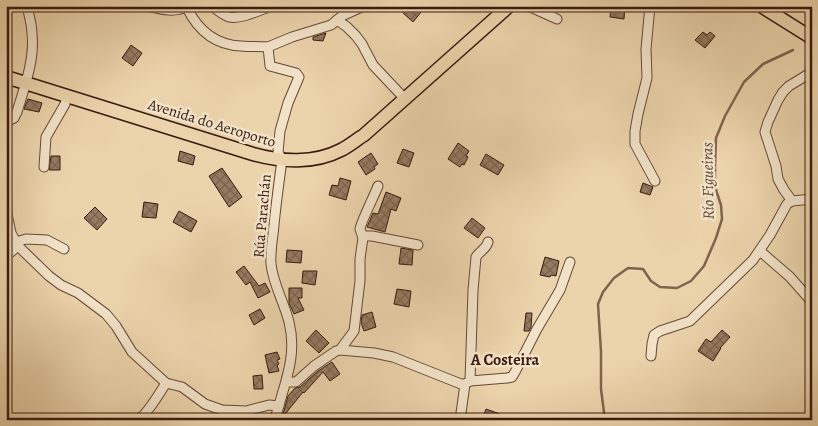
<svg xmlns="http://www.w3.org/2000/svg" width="818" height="426" viewBox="0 0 818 426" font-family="Alegreya,serif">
<defs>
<pattern id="building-cross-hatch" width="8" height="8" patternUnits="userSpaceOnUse" patternTransform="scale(1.25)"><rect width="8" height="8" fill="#957b61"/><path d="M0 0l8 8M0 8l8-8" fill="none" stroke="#7b644f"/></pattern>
</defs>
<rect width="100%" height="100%" fill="#ebd3ab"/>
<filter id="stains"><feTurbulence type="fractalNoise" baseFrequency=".004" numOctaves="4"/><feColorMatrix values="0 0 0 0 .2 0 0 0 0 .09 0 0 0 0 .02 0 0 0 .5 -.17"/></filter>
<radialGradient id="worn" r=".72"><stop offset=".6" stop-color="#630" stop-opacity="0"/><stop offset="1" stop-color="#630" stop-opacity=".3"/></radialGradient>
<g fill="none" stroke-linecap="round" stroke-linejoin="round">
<!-- stream -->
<polyline stroke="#7f644d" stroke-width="2.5" points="605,420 601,389 601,352 598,304 603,292 614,278 628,268 643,269 651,281 660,287 677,288 691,281 704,266 716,238 722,219 721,205 715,187 715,166 716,138 725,116 744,82 763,64 793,50"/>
</g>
<!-- building -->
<g fill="url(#building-cross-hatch)" stroke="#381b10">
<polygon points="407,6 426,6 413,22 402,12"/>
<polygon points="611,6 625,6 624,19 610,17"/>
<polygon points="703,32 707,35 710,32 715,36 705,48 695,40"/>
<polygon points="326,33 323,41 313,40 313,37"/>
<polygon points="131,45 142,53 133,66 122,58"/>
<polygon points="28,99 42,103 39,112 24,109"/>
<polygon points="458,143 469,151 466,156 468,157 464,165 462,164 460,167 448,159"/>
<polygon points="403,149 414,153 409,167 397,163"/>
<polygon points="180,151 195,156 193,165 178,161"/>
<polygon points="371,153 378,164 374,167 375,169 366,175 358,162"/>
<polygon points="486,154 504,165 498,175 480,165"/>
<polygon points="51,156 60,156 60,170 49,170"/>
<polygon points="222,168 242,197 229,207 209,176"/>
<polygon points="340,178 351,181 346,200 329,195 332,185 338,186"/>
<polygon points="643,183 653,187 650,195 640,192"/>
<polygon points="386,192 401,198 396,211 391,209 385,232 367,227 373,213 378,214"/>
<polygon points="144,202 158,204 156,218 142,217"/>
<polygon points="95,207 107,219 97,230 84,218"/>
<polygon points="179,211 197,221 191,232 173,222"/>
<polygon points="472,218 485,228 478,238 464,228"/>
<polygon points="401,248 413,250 412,265 399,264"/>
<polygon points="287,250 302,251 301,263 286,262"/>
<polygon points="545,257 559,261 556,276 551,275 550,277 540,275"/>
<polygon points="244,266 259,286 265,283 270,292 258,298 250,282 246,285 236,272"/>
<polygon points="303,271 317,271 315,285 302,283"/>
<polygon points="289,288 302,288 302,298 298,298 304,310 294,314 289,303"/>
<polygon points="397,289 411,291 409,307 394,304"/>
<polygon points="260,309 265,318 254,325 249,315"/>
<polygon points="372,312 376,327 364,331 361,323 362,315"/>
<polygon points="526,313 532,313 531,327 529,331 524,331"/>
<polygon points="316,330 329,343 319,353 306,341"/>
<polygon points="722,330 730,337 720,348 721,348 713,361 698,351 706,339 711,342"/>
<polygon points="277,352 280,359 277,360 279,364 277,365 279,371 269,373 265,355"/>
<polygon points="332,362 340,374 330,381 323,372 304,393 303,392 282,418 288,396 295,388 300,387 318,371"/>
<polygon points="262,375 263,389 254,389 253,376"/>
<polygon points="486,409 500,414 498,420 486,420 486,419 483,417"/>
</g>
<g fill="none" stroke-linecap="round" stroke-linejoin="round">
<!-- street casing -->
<g stroke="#654937" stroke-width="11">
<g id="street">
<path d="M148,6c14,4 27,7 40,0"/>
<path d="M212,6c5,4 11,9 17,11 11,3 31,-7 42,-11"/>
<polyline points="528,6 557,19"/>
<polyline points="650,6 646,49 647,78 638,114 635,131 635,144 655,181"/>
<path d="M187,8c11,22 28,37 54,38 9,1 18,0 27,1l2,19 26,7 3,4 -11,26 -8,28 -2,21 4,8c-3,22 -6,44 -8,65 -1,13 -4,26 -3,39 2,20 13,38 18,58 9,36 -6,64 -14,98"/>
<polyline points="337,20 347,27 356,36 362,44 373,65 405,99"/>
<polyline points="268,47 292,37 331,25 342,16 364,6"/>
<path d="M6,121h2l6,-3 3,-6c7,-24 18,-52 15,-78 0,-9 -3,-19 -5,-28"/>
<polyline points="6,166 7,214 11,233 18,246 49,276 61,285 78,293 106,314 116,326 132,352 166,383 182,387 205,404 222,410 246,411 269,405 279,406"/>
<polyline points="44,167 46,137 65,104 67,96"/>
<polyline points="792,201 784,190 778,179 776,166 765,132 768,122 778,100 783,92 789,86 812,72"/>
<path d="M363,238c-1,-3 -2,-6 -3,-9 0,-5 15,-35 18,-43"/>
<polyline points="16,242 26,239 47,240 64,249"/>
<polyline points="760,251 790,277 812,302"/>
<polyline points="6,256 18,246"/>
<polyline points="340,350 354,331 360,281 360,259 363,238 366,236 372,236 418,245"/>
<polyline points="651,356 652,344 654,335 660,331 690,321 753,260 770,235 787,204 792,201 812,199"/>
<path d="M470,381l3,-91 3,-33c3,-5 11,-9 12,-15"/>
<polyline points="287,382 296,382 314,366 336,351 340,350 374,353 393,357 461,384 465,384 470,381 507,378 512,377 515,372 537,329 560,290 570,262"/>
<polyline points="465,384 461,413 462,417 467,420"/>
<path d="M139,420c11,-10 19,-24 27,-37"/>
<polyline points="811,420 812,419"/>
</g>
</g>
<!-- primary casing -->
<g stroke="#381b10" stroke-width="15">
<g id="primary">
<polyline points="761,6 812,38"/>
<path d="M6,77l247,77c28,8 61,10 88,-4 8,-4 15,-10 23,-15l145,-129"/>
</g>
</g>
<!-- street -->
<use href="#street" stroke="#f2e2c8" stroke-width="9"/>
<!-- primary -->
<use href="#primary" stroke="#ebd3ab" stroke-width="12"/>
</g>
<g text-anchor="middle" stroke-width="5" stroke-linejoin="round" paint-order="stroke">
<!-- street labels -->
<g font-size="15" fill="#381b10" stroke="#f2e2c8">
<text transform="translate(212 123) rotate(17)" y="5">Avenida do Aeroporto</text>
<text transform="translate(262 216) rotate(-85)" y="5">Rúa Parachán</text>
</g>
<!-- water labels -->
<g font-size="16" font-style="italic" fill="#614534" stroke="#f2e2c8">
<text transform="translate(707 181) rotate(-91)" y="6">Río Figueiras</text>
</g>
<!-- neighbourhood labels -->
<g font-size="16" font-weight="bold" fill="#381b10" stroke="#f2e2c8">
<text x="505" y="365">A Costeira</text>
</g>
</g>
<!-- margin -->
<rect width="818" height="426" fill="none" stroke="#ebd3ab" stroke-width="25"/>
<rect x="8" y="8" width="803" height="411" fill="none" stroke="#381b10" stroke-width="2.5"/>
<rect x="12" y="12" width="793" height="401" fill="none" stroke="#381b10"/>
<rect width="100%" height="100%" filter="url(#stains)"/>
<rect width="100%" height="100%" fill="url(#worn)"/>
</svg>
